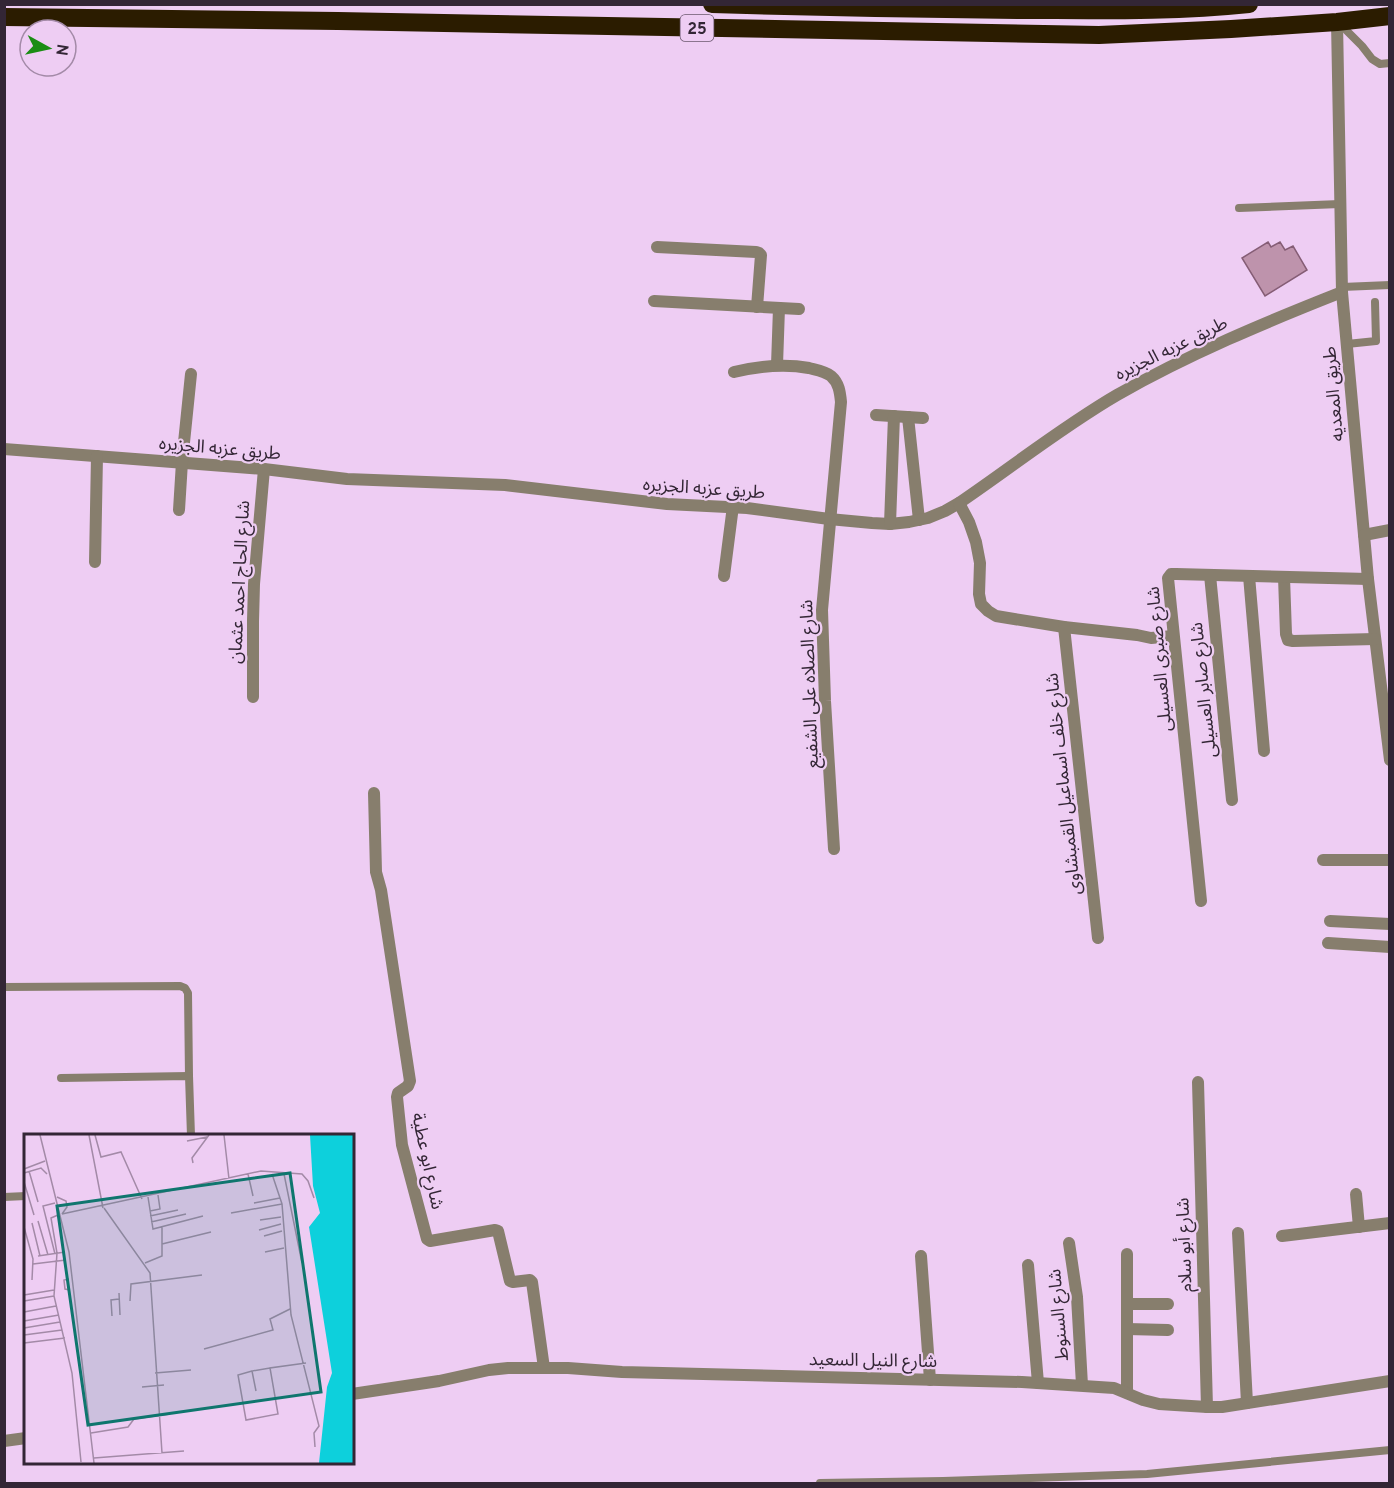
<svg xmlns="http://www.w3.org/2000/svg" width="1394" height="1488" viewBox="0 0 1394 1488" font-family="Overpass,'Noto Sans Arabic',sans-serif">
<rect width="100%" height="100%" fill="#eecdf3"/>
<!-- building -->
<polygon fill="#be93ac" stroke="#855d75" stroke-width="1.5" points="1268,242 1271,247 1280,242 1285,250 1293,246 1307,270 1265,296 1242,258"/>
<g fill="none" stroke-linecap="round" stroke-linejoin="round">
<!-- lane -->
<g stroke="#877e6d" stroke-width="8">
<polyline points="1340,24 1362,46 1372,59 1380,64 1390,63"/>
<polyline points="1239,208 1340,204"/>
<polyline points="1342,287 1390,285"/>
<polyline points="1347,344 1376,341 1375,302"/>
<polyline points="4,987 180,986 185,988 188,993 189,1076"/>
<polyline points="61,1078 189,1076 191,1136"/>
<polyline points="4,1197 26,1196"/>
<polyline points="820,1483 943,1481 1147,1474 1390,1450"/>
</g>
<!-- street -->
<g stroke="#877e6d" stroke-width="12">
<polyline points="1337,22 1342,292 1368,579 1390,760"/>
<polyline points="657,247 756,252 759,253 761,255 757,307"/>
<polyline points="654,301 799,309"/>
<polyline points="777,365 779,308"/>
<path d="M734,372c25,-6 49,-9 75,-4 8,2 16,3 22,8 8,7 9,16 10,26l-19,208 3,91 9,148"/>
<polyline points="876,415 923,418"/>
<polyline points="908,417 919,520"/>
<path d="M4,449l260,20 83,10 158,6 162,19 80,4 82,11 43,4 18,1 19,-2 19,-4 17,-7 14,-8c53,-36 103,-76 158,-108 72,-41 149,-73 225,-103"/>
<polyline points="959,503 969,522 976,542 980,563 979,594 981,604 988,611 996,616 1064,627 1137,635 1151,638 1173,636"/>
<polyline points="179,510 182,462 191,374"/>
<polyline points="890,524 894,416"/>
<polyline points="1364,535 1390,530"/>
<polyline points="95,562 97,456"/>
<polyline points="1210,575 1232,800"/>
<polyline points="724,576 733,506"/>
<polyline points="1249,576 1264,751"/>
<polyline points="1284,577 1286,634 1288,640 1293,641 1375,639"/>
<polyline points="1064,627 1098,938"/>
<polyline points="253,697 253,621 254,584 264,469"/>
<polyline points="374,793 376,872 381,890 410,1081 408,1086 398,1093 397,1097 402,1145 427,1239 430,1241 495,1230 498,1231 510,1281 513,1282 530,1280 532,1282 544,1368"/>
<polyline points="1323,860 1390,860"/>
<polyline points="1201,901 1168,578 1171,574 1176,574 1368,579"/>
<polyline points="1330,921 1390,924"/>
<polyline points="1328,943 1390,947"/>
<polyline points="1198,1082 1207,1407"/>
<polyline points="1356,1194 1359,1227"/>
<polyline points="1238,1233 1247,1403"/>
<polyline points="1282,1236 1390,1223"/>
<polyline points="1069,1243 1077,1297 1082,1385"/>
<polyline points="921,1256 930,1380"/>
<polyline points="1028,1265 1038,1383"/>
<polyline points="1127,1304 1168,1304"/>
<polyline points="1127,1329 1168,1330"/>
<polyline points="1127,1392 1127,1254"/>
<polyline points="352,1394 439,1381 489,1370 508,1368 568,1368 622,1372 1022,1382 1114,1388 1143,1400 1159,1404 1207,1407 1222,1407 1390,1381"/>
<polyline points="4,1441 26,1438"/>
</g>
<!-- highway -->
<g stroke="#2b1c00" stroke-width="18">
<path d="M712,4c101,3 203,5 305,6 77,0 155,2 232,-6"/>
<polyline points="4,17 338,21 1099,35 1231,29 1337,22 1390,16"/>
</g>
</g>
<g text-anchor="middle" stroke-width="4.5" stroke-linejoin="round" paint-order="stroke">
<!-- shield labels -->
<rect fill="#eecdf3" stroke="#6b586e" stroke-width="1.5" x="680.5" y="15" width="33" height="26" rx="4.5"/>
<g font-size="16" font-weight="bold" fill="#332635">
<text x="697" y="34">25</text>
</g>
<!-- street labels -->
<g font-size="18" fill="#332635" stroke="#eecdf3">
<text transform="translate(1171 348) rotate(-26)" y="6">طريق عزبه الجزيره</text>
<text transform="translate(1333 394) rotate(-95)" y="6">طريق المعديه</text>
<text transform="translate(220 448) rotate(5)" y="6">طريق عزبه الجزيره</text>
<text transform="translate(704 488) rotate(4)" y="6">طريق عزبه الجزيره</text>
<text transform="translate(239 582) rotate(-87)" y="6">شارع الحاج احمد عثمان</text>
<text transform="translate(1159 659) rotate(-95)" y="6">شارع صبرى العسيلى</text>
<text transform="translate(809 684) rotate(-92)" y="6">شارع الصلاه على الشفيع</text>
<text transform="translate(1203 690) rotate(-96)" y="6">شارع صابر العسيلى</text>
<text transform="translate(1063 784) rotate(-96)" y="6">شارع خلف اسماعيل القمبشاوى</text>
<text transform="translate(428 1161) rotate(78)" y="6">شارع ابو عطية</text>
<text transform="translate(1184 1245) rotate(-92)" y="6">شارع أبو سلام</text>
<text transform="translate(1058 1315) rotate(-95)" y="6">شارع السنوط</text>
<text transform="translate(873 1360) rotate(1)" y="6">شارع النيل السعيد</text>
</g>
</g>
<!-- overview -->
<g transform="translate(24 1134)">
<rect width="330" height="330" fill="#eecdf3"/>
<path d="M286,1h44v328h-35l8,-76 5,-14 -23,-146 11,-14 -7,-27z" fill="#0dd0dc"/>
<path fill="none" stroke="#a38aa7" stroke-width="1.5" d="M16,1l29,117 25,211M65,1l14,73M71,1l6,22 20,-5 21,47M200,1l5,44M163,7l20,-4M169,29l-1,-5 17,-23M0,35l21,-8M5,37l9,31M0,39l17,-5 6,6M224,40l5,22M248,40l10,30 9,111 28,111 -5,7 1,14M260,40l18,89M0,48l10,33M33,63l9,4 1,6 -5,7M124,63l5,32 50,-13M230,69l26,-5M80,74l46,65 12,180M126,77l10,-2 -2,-14M207,79l51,-9M38,80l199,-43 41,3 6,7 6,17M34,81l-7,3 6,35 -3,43 18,77 9,89M126,82l28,-6M236,86l21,-3M14,87l10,34M127,88l35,-8M8,89l8,33M0,93l9,32 -1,21M235,96l22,-6M240,102l18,-5M138,110l49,-12M241,118l19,-4M31,120l-12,-48 12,-3M14,122l27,-4M121,129l17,-7v-29M9,130l33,-4M45,145l-5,1 1,9 5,1M95,159l1,22M0,161l30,-5M0,167l30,-5M106,167l1,-17 71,-9M0,178l32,-6M88,182l-1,-16 8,-1M0,187l35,-6M0,194l36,-6M0,201l38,-5M0,209l41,-5M180,215l69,-19 -3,-11 20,-10M228,237l-14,4 8,45 32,-6 -8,-46 36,-5M131,239l36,-3M118,253l22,-2M232,257l-4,-20 18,-3M67,299l37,-6 6,-8 36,-5M70,324l90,-7"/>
<path fill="#0f766e" fill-opacity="0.15" stroke="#0f766e" stroke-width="3" d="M266,39l31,219 -233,33 -31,-219z"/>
<rect width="330" height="330" fill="none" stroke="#332635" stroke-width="3"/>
</g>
<!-- border -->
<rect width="1394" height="1488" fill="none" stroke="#332635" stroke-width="12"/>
<!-- north arrow -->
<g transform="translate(48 48) rotate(98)"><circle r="28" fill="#eecdf3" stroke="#a38aa7" stroke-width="1.5"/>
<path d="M0-4.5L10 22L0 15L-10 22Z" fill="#1b8d14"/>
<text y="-9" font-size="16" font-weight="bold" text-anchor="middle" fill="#332635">N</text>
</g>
</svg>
